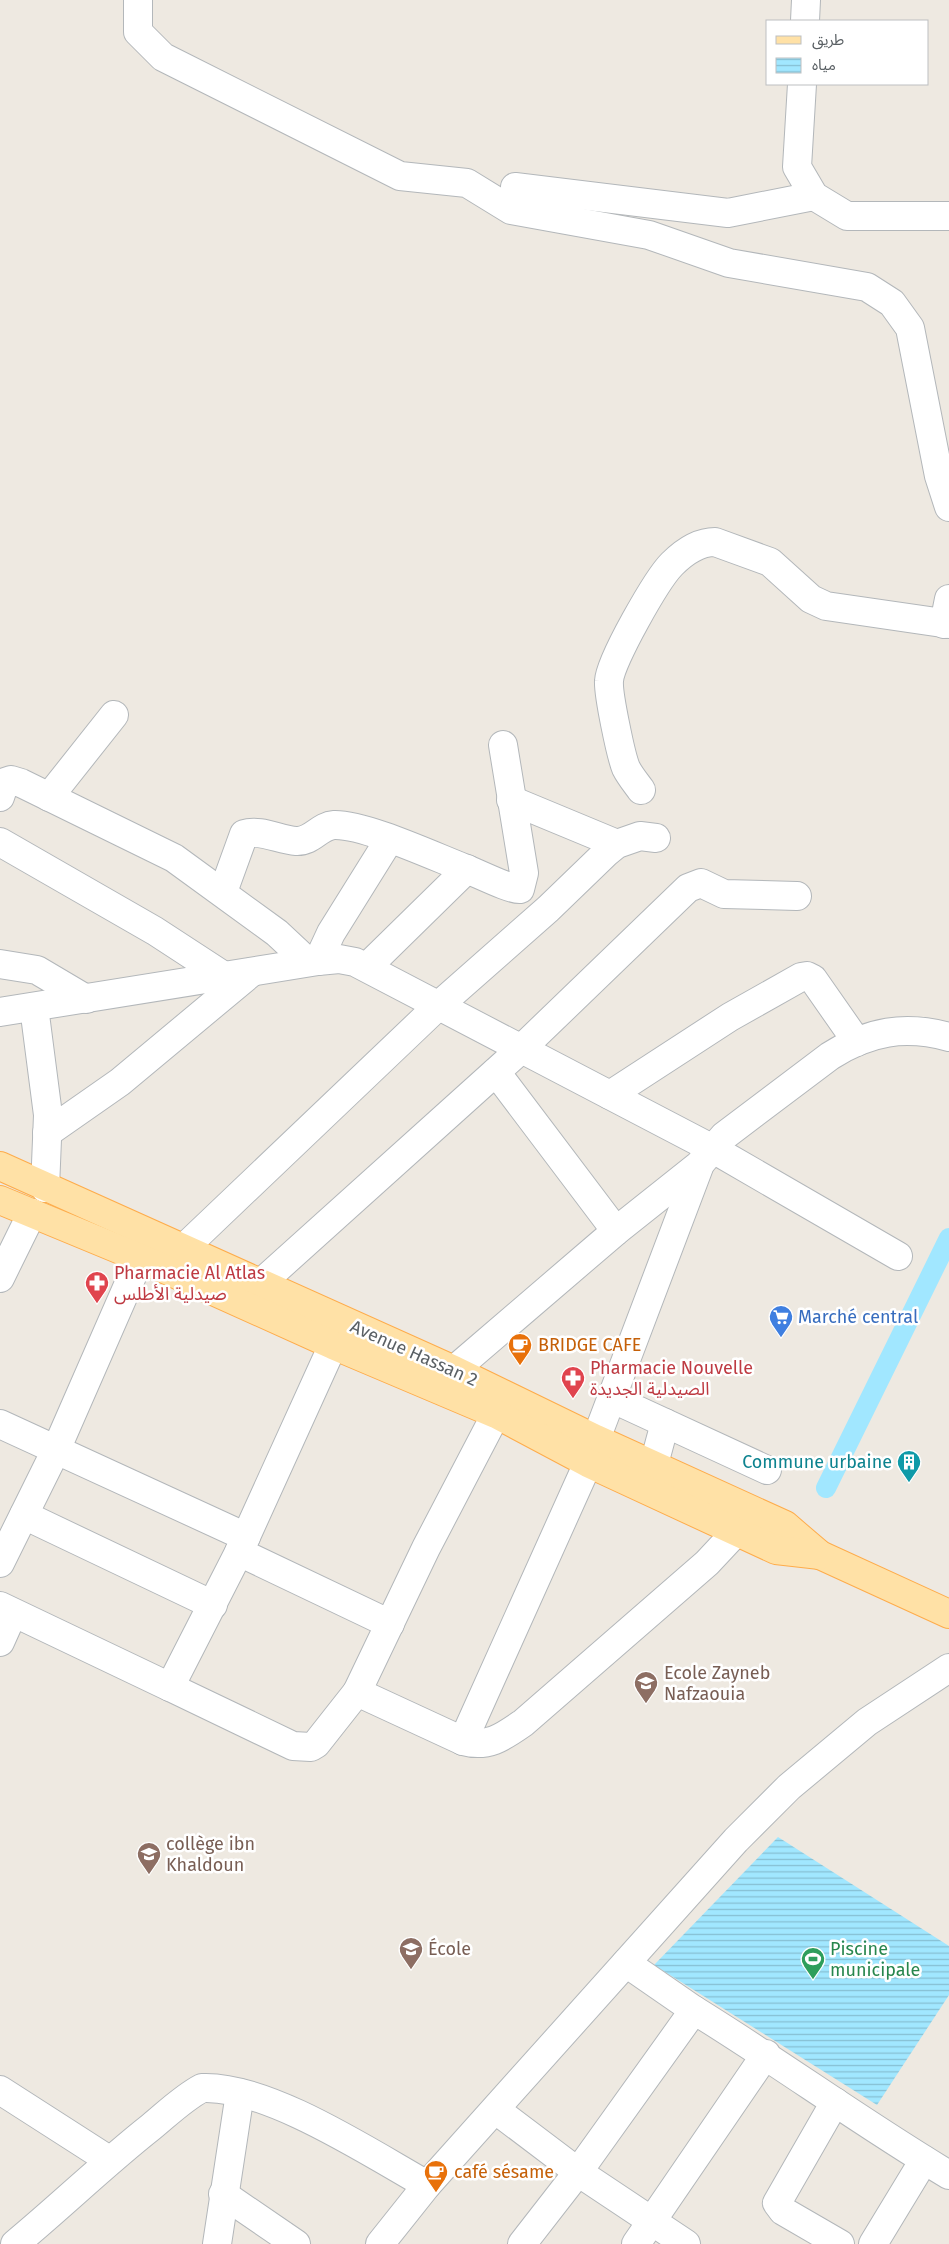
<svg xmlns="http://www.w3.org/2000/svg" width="949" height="2244" viewBox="0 0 949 2244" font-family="'Fira Sans','Noto Sans Arabic',sans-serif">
<defs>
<pattern id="water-rules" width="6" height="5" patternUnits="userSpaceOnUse" patternTransform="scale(1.25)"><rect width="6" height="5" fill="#a1e7ff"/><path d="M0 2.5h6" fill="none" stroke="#86bfd2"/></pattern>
</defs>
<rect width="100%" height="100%" fill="#eee9e1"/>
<!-- water -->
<polygon fill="url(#water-rules)" points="778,1837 949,1946 949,1995 877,2105 654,1965"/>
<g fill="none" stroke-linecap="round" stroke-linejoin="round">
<!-- canal -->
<polyline stroke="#a1e7ff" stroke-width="20" points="826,1488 949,1238"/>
<!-- minor casing -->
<g stroke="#b3b7ba" stroke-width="30">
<g id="minor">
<polyline points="138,0 138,32 163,57 400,176 467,183 511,210 649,235 729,263 867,287 892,303 910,328 939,476 949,507"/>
<polyline points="805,21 806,0"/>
<polyline points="802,84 797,167 814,196 847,216 949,216"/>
<polyline points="515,187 728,213 814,196"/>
<polyline points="944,624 949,599"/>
<path d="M641,790c-5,-7 -11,-14 -15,-22 -5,-12 -18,-74 -17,-87 1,-20 48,-102 63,-117 12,-12 26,-22 43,-22l55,20 41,37 15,7 123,18"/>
<polyline points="0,797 5,782 11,780 21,783 174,858 277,933 308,962"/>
<polyline points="49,797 114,715"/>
<polyline points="511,800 617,844"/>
<polyline points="0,842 155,931 224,976"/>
<path d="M223,892l21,-58c16,-5 36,6 52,7 16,1 23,-15 38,-16 30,-1 99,31 130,43 11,4 49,23 56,21l4,-16 -21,-128"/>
<polyline points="318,961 331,933 389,840"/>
<polyline points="0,964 37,970 86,999"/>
<polyline points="367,967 467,869"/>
<polyline points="34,1007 48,1115 45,1188"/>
<polyline points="0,1012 318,961 339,959 355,962 713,1149 898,1256"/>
<polyline points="496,1072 616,1231"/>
<polyline points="610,1095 730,1017 801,977 807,976 813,979 857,1042"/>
<polyline points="47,1133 120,1082 252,972"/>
<polyline points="184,1248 438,1006 548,909 606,853 617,844 640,836 656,838"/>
<polyline points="0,1278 32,1213"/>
<polyline points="260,1284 520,1050 688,888 701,883 724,894 797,896"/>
<polyline points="333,1345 239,1552 170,1687 293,1746 311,1747 316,1744 357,1692"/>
<path d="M454,1370l162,-139 83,-66 25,-29 106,-80c39,-25 75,-31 119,-19"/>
<polyline points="611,1398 767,1470"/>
<path d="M496,1414l-70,134 -69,144 106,49c25,7 40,-4 60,-18l184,-160 29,-31"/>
<polyline points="0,1424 246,1537"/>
<polyline points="596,1439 699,1167"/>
<polyline points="654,1464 665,1423"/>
<polyline points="24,1515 213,1605"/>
<polyline points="239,1552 390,1624"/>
<polyline points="0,1563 56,1450 140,1258"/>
<polyline points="0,1606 170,1687"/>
<polyline points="0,1642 13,1613"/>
<polyline points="463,1741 588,1463"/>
<polyline points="626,1963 694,2010"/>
<polyline points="0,2090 109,2160"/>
<polyline points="835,2102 777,2203 783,2211 840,2244"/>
<polyline points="496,2110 578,2172 686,2244"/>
<polyline points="223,2194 296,2244"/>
<path d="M15,2244c46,-38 89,-80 136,-117 16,-13 32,-29 51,-39 65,-3 168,65 225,97l309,-345 53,-53 78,-65 82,-54"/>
<polyline points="217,2244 240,2093"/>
<polyline points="380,2244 427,2185"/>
<path d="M522,2244l56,-72 116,-162c86,53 168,113 255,165"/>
<polyline points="636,2244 766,2054"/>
<polyline points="873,2244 924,2160"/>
</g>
</g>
<!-- major casing -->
<g stroke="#feac4b" stroke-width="30">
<g id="major">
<polyline points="0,1166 454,1370 596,1439 785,1525 820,1555 949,1614"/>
<polyline points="0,1200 140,1258 333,1345 496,1414 588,1463 776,1550 820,1555"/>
</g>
</g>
<!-- minor -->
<use href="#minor" stroke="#fff" stroke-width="28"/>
<!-- major -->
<use href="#major" stroke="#ffe1a6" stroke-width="28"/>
</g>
<!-- icons -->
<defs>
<g id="pharmacy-pin" transform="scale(1.25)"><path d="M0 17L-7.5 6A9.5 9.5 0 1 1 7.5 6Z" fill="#e0444e" stroke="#fff"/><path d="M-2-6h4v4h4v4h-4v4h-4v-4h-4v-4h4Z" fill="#fff"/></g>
<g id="supermarket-pin" transform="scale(1.25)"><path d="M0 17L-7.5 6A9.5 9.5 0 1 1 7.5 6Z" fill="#3f7fe0" stroke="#fff"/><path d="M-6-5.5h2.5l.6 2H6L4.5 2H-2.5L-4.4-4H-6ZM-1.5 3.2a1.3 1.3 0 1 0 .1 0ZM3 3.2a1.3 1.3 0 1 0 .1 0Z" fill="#fff"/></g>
<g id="cafe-pin" transform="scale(1.25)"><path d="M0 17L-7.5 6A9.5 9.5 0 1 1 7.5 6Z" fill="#e8710a" stroke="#fff"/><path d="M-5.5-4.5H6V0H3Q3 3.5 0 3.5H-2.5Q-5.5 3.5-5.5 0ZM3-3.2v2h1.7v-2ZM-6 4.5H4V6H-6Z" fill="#fff"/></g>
<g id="building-pin" transform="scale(1.25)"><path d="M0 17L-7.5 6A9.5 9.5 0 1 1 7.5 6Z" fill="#0f9aa8" stroke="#fff"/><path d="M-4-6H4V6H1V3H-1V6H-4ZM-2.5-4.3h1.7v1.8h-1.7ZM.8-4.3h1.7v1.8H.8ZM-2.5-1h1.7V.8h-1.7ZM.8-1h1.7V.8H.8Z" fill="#fff"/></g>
<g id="school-pin" transform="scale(1.25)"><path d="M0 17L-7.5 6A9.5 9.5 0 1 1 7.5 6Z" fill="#8d6e63" stroke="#fff"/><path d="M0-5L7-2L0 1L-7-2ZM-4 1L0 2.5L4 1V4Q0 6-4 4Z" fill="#fff"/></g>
<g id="university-pin" transform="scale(1.25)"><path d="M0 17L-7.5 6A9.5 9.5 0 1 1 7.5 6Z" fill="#8d6e63" stroke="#fff"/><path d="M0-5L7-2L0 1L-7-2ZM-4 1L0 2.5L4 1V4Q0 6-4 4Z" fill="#fff"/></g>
<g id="stadium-pin" transform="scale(1.25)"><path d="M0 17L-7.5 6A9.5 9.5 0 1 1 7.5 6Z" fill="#2e9e5b" stroke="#fff"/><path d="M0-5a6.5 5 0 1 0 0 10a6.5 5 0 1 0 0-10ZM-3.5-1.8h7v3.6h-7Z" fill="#fff"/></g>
</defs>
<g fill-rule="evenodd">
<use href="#pharmacy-pin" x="97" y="1283"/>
<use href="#supermarket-pin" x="781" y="1317"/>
<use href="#cafe-pin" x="520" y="1345"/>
<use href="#pharmacy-pin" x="573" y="1378"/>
<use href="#building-pin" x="909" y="1462"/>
<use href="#school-pin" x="646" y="1683"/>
<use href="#university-pin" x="149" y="1854"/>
<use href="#school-pin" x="411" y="1949"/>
<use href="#stadium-pin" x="813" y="1959"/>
<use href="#cafe-pin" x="436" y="2172"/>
</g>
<g text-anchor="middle" stroke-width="5" stroke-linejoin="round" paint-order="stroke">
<!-- health labels -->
<g font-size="18" fill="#be3a42" stroke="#fff" text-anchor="start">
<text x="114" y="1279">Pharmacie Al Atlas<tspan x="114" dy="21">صيدلية الأطلس</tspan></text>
<text x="590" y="1374">Pharmacie Nouvelle<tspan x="590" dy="21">الصيدلية الجديدة</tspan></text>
</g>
<!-- shop labels -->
<g font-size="18" fill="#366cbe" stroke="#fff" text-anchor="start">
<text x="798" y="1323">Marché central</text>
</g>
<!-- food labels -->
<g font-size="18" fill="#c56008" stroke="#fff" text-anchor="start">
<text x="538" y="1351">BRIDGE CAFE</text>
<text x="454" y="2178">café sésame</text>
</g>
<!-- street labels -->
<g font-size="18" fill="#5a6064" stroke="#fff">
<text transform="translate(414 1353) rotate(24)" y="6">Avenue Hassan 2</text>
</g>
<!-- culture labels -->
<g font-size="18" fill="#0d838f" stroke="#fff" text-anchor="end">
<text x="892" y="1468">Commune urbaine</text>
</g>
<!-- education labels -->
<g font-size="18" fill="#785e54" stroke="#fff" text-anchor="start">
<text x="664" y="1679">Ecole Zayneb<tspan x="664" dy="21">Nafzaouia</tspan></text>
<text x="166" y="1850">collège ibn<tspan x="166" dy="21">Khaldoun</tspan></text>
<text x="428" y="1955">École</text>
</g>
<!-- leisure labels -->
<g font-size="18" fill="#27864d" stroke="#fff" text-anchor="start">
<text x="830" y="1955">Piscine<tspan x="830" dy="21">municipale</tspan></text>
</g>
</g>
<!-- legend -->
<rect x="766" y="20" width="162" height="65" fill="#ffffff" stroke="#bdbfc1"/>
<rect x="776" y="36" width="25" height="8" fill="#ffe1a6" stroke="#bdbfc1"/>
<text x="812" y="45" font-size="15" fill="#5a6064">طريق</text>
<rect x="776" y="58" width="25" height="15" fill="url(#water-rules)" stroke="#bdbfc1"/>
<text x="812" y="70" font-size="15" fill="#5a6064">مياه</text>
</svg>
